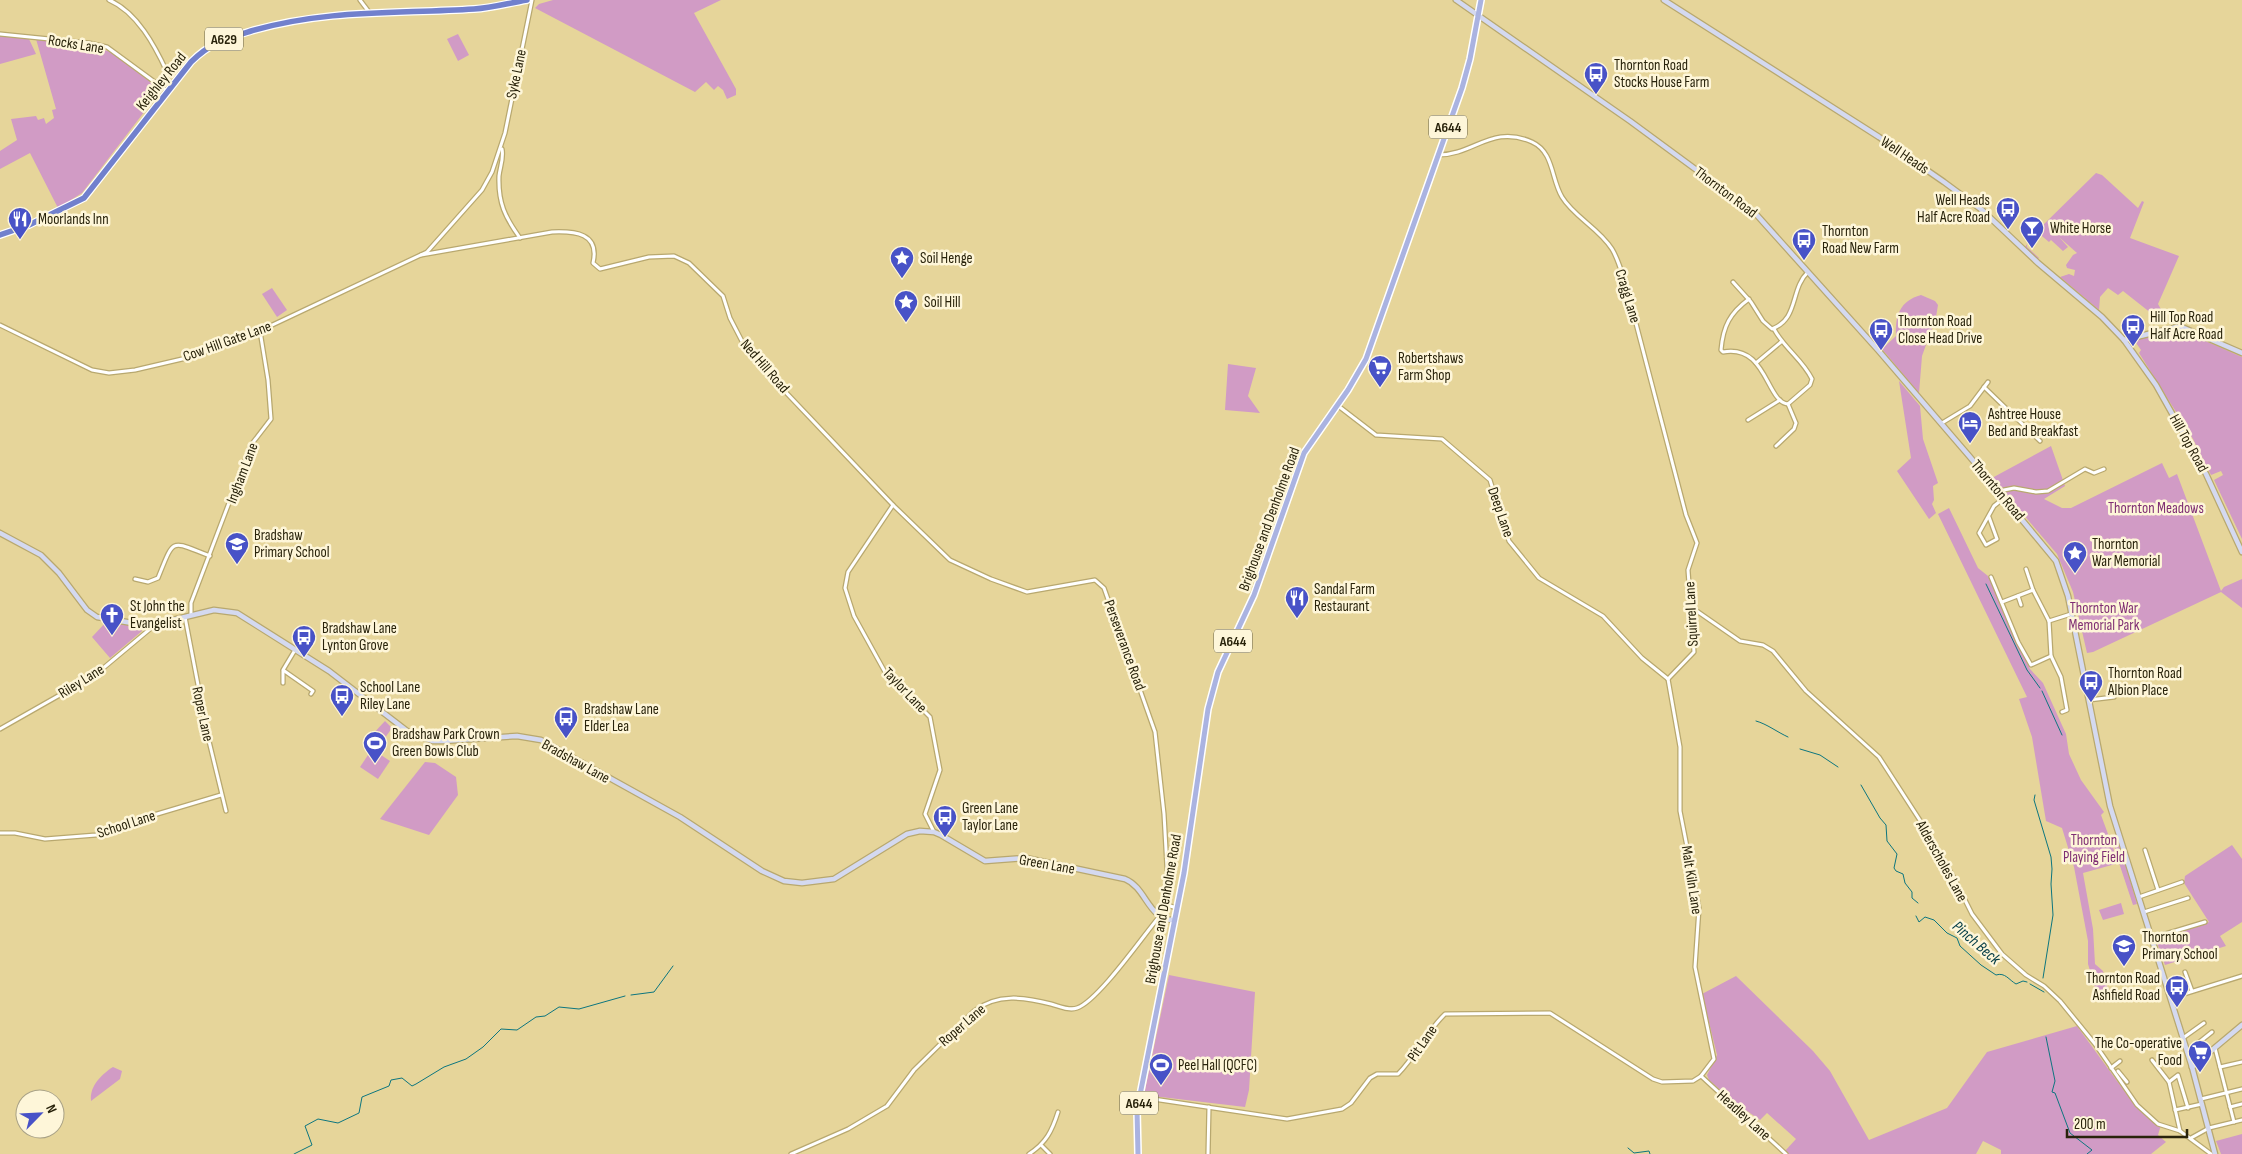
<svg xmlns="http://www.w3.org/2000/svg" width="2242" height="1154" viewBox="0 0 2242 1154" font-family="'Sofia Sans Condensed',sans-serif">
<rect width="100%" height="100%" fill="#e6d59a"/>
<!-- green -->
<g fill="#d19bc5">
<polygon points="553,0 721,0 694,13 736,89 736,95 727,99 723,90 718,86 714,90 706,82 695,92 535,8 539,4"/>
<polygon points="458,34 469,55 458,61 447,39"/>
<polygon points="0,36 29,39 36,54 0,64"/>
<polygon points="36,39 46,40 47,45 64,48 65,42 89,45 111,52 161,90 82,193 58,208 30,153 0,169 0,151 17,140 11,119 36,116 38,120 44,118 46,124 54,118 52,110 56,109"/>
<polygon points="2096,173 2102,175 2138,208 2142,201 2144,202 2130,238 2179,256 2158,304 2163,313 2156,317 2123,291 2118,295 2108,288 2100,297 2099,310 2060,277 2069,274 2074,276 2075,270 2067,268 2066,265 2073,255 2077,253 2059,237 2068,247 2063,251 2051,240 2049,242 2037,232 2027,243 2027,247 2039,258 2037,260 2025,247 2037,231"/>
<polygon points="272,288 287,310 277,317 262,294"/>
<path d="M1921,295l14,6 3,4 -2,12 -14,39 -3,37 -37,-44 14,-13c-1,-21 4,-35 25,-41z"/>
<polygon points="2171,331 2183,331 2242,357 2242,539 2214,480 2223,475 2221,471 2211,475 2193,439 2139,353 2141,350 2134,340"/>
<polygon points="1228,364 1256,368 1248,396 1260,413 1225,410"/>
<polygon points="1899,381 1920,406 1923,439 1938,483 1933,486 1934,500 1932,504 1936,513 1929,519 1897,471 1911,458"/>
<polygon points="2051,446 2065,486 2044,499 2062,508 2071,508 2162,463 2169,478 2177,474 2221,591 2224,587 2242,579 2242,608 2221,592 2093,652 2087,653 2073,592 2057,554 1992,478"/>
<polygon points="1949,508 1978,568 1988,576 2030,669 2043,683 2066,734 2069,754 2081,780 2104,812 2101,815 2118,861 2114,844 2119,842 2137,904 2133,905 2119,863 2083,873 2093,929 2095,964 2103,971 2109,994 2104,1000 2101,994 2098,998 2088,964 2088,941 2074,867 2062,828 2046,821 2032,737 2019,699 2027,697 1938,514"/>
<path d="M107,621c11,2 29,2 35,10l-32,27 -18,-21z"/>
<polygon points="385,721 392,728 382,742 371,736"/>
<polygon points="372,749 390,761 378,779 360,767"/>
<polygon points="425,762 435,763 456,777 458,795 429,835 380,819"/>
<polygon points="2232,845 2242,859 2242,922 2220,936 2226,946 2165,965 2156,940 2209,922 2184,883 2185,876"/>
<polygon points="2121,903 2124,914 2103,920 2099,910"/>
<polygon points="1169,975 1255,992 1249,1090 1245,1107 1144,1095"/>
<polygon points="1736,976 1813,1051 1830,1071 1869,1140 1947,1108 1987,1052 2077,1026 2136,1107 2161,1125 2158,1135 2166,1142 2151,1154 2001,1154 2001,1150 1983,1141 1976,1154 1789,1154 1785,1151 1796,1139 1767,1113 1760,1120 1747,1111 1745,1112 1709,1080 1707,1075 1717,1055 1702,994"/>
<path d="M113,1067l9,4 -2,8 -29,22c-2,-15 11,-27 22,-34z"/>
<polygon points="2242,1134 2242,1154 2221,1154 2216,1141"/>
</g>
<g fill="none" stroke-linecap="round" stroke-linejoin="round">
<!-- stream -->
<g stroke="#0d767f" stroke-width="1">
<polyline points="1986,584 2027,670 2040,688"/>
<polyline points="2042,691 2062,735"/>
<path d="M1756,721c11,3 21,11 32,16"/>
<polyline points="1800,749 1820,755 1838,767"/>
<polyline points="1861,785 1880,818 1886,825 1887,841 1897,854 1894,868 1896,871 1903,874 1905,883 1912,892 1912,898 1918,903"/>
<polyline points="2035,795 2034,800 2051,857 2052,869 2051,884 2053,915 2043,978"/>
<path d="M1916,916l3,6 6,-5 9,3 13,13 10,5 3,8 21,19 15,10c9,-3 13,5 20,9l7,-3 4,1"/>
<polyline points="2030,984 2044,992"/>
<polyline points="631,995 654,992 673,966"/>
<polyline points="2046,1037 2055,1081 2052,1092 2055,1093 2070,1133 2092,1150 2087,1154"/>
<polyline points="1628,1148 1634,1153 1649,1151 1650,1154"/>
<polyline points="294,1154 312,1145 305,1126 318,1119 338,1123 359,1113 362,1097 389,1086 391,1080 402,1078 412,1086 416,1084 444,1067 466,1059 483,1047 501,1029 517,1030 536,1017 545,1016 559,1007 579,1009 625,996"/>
</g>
<!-- street casing -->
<g stroke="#b8a86f" stroke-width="5.5">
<g id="street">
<path d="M109,0c28,12 46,46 58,72l-4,16"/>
<polyline points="360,0 369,12"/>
<polyline points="0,34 89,43 107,47 167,91"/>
<path d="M502,149c2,9 -2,18 -3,27 -1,27 6,41 21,62"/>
<path d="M1438,155c36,0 54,-31 94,-13 22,10 19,37 30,55 12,20 37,31 50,52 11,18 21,64 27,86 16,60 31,120 47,180l11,28 -9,27 6,82 -26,27"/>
<path d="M421,255l131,-23c23,-1 48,1 41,31l7,6 49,-12 25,-1 15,7 34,33 7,22 15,29 13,16 135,142 57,55 41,19 36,13 68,-12 9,8 51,144 9,82 5,89 1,3 7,2"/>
<path d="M1733,282l18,20 12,19 9,8c27,-10 18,-40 36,-57"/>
<path d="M1749,299c-19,14 -26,27 -28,51l2,2c44,-8 43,50 65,52l22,-19 2,-6c-9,-19 -28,-31 -38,-50"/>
<polyline points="0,325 92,370 109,373 135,370 195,356 266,328 427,252 482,190 492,172 505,133 532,0"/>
<polyline points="1756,363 1781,342"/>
<polyline points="1984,387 2040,441"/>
<polyline points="1337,405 1376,435 1442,439 1490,480 1509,541 1539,578 1603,616 1642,658 1668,679"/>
<polyline points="1748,420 1780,400"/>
<polyline points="1942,423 1970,406 1988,382"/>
<polyline points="1776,446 1794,429 1796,423 1788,404"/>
<polyline points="1999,491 2014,488 2036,492 2048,491 2085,469 2094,473 2104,469"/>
<polyline points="893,505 848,572 845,588 854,616 885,672 930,717 940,770 925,814 934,832"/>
<polyline points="1989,517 1997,539 1986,545 1979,533 1994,506 2004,498"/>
<polyline points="2026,569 2033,590 2049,621 2071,614"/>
<polyline points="1991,577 2018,642 2031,665 2051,656"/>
<path d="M135,579l13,3 10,-4c17,-42 12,-37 52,-22"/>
<polyline points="2018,596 2021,605"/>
<polyline points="2002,602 2033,590"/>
<polyline points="1691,607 1740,641 1763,645 1773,651 1806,691 1879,757 1923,825 1954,878 1972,914 2002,954 2026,975 2044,986 2060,1001 2095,1044 2137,1105 2158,1124 2180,1131 2211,1154"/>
<polyline points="191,615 191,603 251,445 271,419 268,380 260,331"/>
<polyline points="185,617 208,737 226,811"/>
<polyline points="2049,621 2051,656 2061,677 2067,710 2062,712"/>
<polyline points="295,650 283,670 313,691 311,694"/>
<polyline points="283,683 283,671"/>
<polyline points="2089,700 2114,697"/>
<polyline points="0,729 95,675 156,624"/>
<polyline points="0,833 15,833 45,839 96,835 137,820 221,795"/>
<polyline points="2145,850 2158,890"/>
<polyline points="2139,897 2182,882"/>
<polyline points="2144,912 2188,898"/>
<polyline points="2152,938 2205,922"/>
<polyline points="2185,972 2192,991"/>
<polyline points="2171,998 2242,976"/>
<polyline points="2183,1038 2204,1023"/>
<polyline points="2215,1048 2234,1122"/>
<polyline points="2187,1052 2212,1032"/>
<polyline points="2152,1060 2169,1082 2180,1131"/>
<polyline points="2220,1067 2242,1062"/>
<polyline points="2111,1068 2120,1061"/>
<polyline points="2118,1071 2127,1082"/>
<polyline points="1701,1076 1786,1154"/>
<polyline points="2169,1082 2178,1075 2188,1108"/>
<path d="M1140,1097l147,22 55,-10 9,-6 19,-25 7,-4h21c18,-18 28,-42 47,-60l105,-1 103,66 9,3 31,-1 8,-5 13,-17 -19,-92 4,-59 -19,-97v-64l-12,-68"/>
<polyline points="2201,1099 2242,1089"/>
<polyline points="2230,1107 2242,1104"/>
<polyline points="2175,1110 2202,1104"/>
<polyline points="2191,1138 2209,1128 2242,1120"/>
<polyline points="1042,1146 1050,1154"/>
<path d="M791,1154l57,-25 39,-23 27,-36 60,-59c23,-18 51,-14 77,-7 8,2 18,7 26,4 21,-7 66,-72 82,-91"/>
<path d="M1029,1154c17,-11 23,-23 29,-42"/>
<polyline points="1208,1154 1209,1107"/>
</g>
</g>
<!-- secondary casing -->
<g stroke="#b8a86f" stroke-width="7">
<g id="secondary">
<polyline points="1456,0 1630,121 1755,213 1878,350 1970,457 2056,561 2068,596 2110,806 2192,1067 2215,1154"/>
<polyline points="1664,0 1879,137 1944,182 1982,210 2038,263 2102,317 2124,340 2156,385 2206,474 2242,552"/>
<polyline points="2124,340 2177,327 2184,328 2242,353"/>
<path d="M0,533l41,22 18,18 28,37 10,7 47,8 12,-1 58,-14 23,3 92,58 82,63 22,7h10l74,-5 24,4 139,77 82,54 22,10 18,2 32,-4 73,-45 13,-3 14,1 7,3 44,26 41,-3 99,21c22,9 23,42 50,41"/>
<polyline points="2192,1067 2242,1025"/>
</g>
</g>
<!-- primary casing -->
<g stroke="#fff" stroke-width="8">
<polyline id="primary" points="1138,1154 1137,1110 1184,873 1208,709 1218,672 1254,595 1304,453 1348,390 1366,359 1462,88 1470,59 1481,0"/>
</g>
<!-- highway casing -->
<g stroke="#fff" stroke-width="8">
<path id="highway" d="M0,235l29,-10 55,-27 107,-136c19,-19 34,-23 60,-31 76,-22 145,-17 223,-22 18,-1 35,-6 53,-9"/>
</g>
<!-- street -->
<use href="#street" stroke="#fff" stroke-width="3"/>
<!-- secondary -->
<use href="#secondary" stroke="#d4d9f0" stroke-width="4.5"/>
<!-- primary -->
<use href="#primary" stroke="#aab3e1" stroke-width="5"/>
<!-- highway -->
<use href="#highway" stroke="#7180cd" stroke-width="5.5"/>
</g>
<!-- icons -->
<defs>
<g id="bus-pin" transform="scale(1.25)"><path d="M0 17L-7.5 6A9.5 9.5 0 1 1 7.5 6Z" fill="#4852c7" stroke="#fef6d9"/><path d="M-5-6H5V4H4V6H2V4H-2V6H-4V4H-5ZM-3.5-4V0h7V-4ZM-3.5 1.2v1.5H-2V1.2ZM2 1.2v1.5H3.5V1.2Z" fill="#fff"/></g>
<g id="restaurant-pin" transform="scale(1.25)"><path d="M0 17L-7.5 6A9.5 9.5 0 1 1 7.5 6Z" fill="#4852c7" stroke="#fef6d9"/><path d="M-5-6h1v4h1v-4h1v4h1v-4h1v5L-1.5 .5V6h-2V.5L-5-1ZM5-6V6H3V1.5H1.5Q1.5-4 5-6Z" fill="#fff"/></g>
<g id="bar-pin" transform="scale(1.25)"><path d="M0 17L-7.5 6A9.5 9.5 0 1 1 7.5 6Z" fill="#4852c7" stroke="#fef6d9"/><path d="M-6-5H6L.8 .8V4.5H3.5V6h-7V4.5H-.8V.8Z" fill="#fff"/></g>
<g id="sight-pin" transform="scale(1.25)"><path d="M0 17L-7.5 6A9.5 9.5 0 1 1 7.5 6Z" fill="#4852c7" stroke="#fef6d9"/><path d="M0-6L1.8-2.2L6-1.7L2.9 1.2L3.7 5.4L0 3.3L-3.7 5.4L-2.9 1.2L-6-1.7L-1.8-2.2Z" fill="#fff"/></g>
<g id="supermarket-pin" transform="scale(1.25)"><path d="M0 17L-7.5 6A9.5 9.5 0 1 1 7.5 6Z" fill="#4852c7" stroke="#fef6d9"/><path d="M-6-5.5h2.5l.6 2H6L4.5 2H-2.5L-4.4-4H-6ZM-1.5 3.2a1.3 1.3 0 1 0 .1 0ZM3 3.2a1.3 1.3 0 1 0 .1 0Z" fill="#fff"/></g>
<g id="hotel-pin" transform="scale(1.25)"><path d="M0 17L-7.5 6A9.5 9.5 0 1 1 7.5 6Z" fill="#4852c7" stroke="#fef6d9"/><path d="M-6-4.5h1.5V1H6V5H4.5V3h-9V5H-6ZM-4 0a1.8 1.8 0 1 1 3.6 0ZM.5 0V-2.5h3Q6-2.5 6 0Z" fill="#fff"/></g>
<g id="school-pin" transform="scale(1.25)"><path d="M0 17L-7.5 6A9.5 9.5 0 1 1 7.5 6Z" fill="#4852c7" stroke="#fef6d9"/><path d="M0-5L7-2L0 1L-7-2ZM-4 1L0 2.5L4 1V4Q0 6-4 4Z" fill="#fff"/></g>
<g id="church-pin" transform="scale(1.25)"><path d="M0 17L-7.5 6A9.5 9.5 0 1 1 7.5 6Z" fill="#4852c7" stroke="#fef6d9"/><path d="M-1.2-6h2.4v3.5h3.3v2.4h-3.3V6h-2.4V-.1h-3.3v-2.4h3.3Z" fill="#fff"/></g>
<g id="stadium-pin" transform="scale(1.25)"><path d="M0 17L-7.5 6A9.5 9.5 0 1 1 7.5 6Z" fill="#4852c7" stroke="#fef6d9"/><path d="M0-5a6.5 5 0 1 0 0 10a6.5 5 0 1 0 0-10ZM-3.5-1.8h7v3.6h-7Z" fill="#fff"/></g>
</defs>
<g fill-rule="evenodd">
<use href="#bus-pin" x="1596" y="74"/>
<use href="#bus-pin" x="2008" y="209"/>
<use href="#restaurant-pin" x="20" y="219"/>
<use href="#bar-pin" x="2032" y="228"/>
<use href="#bus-pin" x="1804" y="240"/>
<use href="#sight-pin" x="902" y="258"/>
<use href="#sight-pin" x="906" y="302"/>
<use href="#bus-pin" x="2133" y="326"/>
<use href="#bus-pin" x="1881" y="330"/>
<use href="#supermarket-pin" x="1380" y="367"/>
<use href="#hotel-pin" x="1970" y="423"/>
<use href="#school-pin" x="237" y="544"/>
<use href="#sight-pin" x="2075" y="553"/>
<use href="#restaurant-pin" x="1297" y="598"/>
<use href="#church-pin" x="112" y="615"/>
<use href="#bus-pin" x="304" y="637"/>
<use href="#bus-pin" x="2091" y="682"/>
<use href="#bus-pin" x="342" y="696"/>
<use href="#bus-pin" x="566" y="718"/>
<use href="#stadium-pin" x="375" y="743"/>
<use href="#bus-pin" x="945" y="817"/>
<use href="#school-pin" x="2124" y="946"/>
<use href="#bus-pin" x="2177" y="987"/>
<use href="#supermarket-pin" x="2200" y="1052"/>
<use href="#stadium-pin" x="1161" y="1065"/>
</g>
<g text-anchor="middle" stroke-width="5" stroke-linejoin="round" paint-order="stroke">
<!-- shield labels -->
<g fill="#fef6d9" stroke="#696249" stroke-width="1">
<rect x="205" y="27.5" width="38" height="23" rx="4"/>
<rect x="1429" y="115.5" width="38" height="23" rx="4"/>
<rect x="1214" y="629.5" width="38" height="23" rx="4"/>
<rect x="1120" y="1091.5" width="38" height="23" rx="4"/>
</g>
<g font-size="14" font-weight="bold" fill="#29230b">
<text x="224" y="44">A629</text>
<text x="1448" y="132">A644</text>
<text x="1233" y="646">A644</text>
<text x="1139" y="1108">A644</text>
</g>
<!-- street labels -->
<g font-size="15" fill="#29230b" stroke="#fef6d9">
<text transform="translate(76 44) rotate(9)" y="5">Rocks Lane</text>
<text transform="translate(516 74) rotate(-78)" y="5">Syke Lane</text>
<text transform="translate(161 81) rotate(-51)" y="5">Keighley Road</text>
<text transform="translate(1905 155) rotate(34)" y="5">Well Heads</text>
<text transform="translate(1726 192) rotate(37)" y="5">Thornton Road</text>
<text transform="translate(1628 296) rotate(73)" y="5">Cragg Lane</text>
<text transform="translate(227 341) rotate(-20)" y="5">Cow Hill Gate Lane</text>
<text transform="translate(765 366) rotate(49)" y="5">Ned Hill Road</text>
<text transform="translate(2189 443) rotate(61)" y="5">Hill Top Road</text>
<text transform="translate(242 473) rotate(-69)" y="5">Ingham Lane</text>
<text transform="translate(1998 490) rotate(50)" y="5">Thornton Road</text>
<text transform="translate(1501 512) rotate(71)" y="5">Deep Lane</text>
<text transform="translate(1269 519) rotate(-70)" y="5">Brighouse and Denholme Road</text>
<text transform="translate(1691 614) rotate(-93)" y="5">Squirrel Lane</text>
<text transform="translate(1125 645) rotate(70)" y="5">Perseverance Road</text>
<text transform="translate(81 681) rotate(-32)" y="5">Riley Lane</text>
<text transform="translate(905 690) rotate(46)" y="5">Taylor Lane</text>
<text transform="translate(203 714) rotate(78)" y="5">Roper Lane</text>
<text transform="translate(576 761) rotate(29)" y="5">Bradshaw Lane</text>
<text transform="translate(126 824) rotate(-18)" y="5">School Lane</text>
<text transform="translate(1942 861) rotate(61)" y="5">Alderscholes Lane</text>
<text transform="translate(1047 864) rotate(10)" y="5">Green Lane</text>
<text transform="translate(1692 880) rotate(81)" y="5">Malt Kiln Lane</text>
<text transform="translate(1163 909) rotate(-80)" y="5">Brighouse and Denholme Road</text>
<text transform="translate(962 1025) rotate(-41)" y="5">Roper Lane</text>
<text transform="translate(1422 1043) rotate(-55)" y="5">Pit Lane</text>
<text transform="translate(1744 1115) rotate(42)" y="5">Headley Lane</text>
</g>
<!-- poi labels -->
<g font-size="15" fill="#29230b" stroke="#fef6d9" text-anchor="start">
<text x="1614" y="70">Thornton Road<tspan x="1614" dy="17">Stocks House Farm</tspan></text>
<text x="1990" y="205" text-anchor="end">Well Heads<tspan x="1990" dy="17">Half Acre Road</tspan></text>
<text x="38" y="224">Moorlands Inn</text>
<text x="2050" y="233">White Horse</text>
<text x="1822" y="236">Thornton<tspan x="1822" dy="17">Road New Farm</tspan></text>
<text x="920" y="263">Soil Henge</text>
<text x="924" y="307">Soil Hill</text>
<text x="2150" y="322">Hill Top Road<tspan x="2150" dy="17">Half Acre Road</tspan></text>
<text x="1898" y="326">Thornton Road<tspan x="1898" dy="17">Close Head Drive</tspan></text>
<text x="1398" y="363">Robertshaws<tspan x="1398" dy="17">Farm Shop</tspan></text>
<text x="1988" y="419">Ashtree House<tspan x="1988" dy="17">Bed and Breakfast</tspan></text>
<text x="254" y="540">Bradshaw<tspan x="254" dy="17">Primary School</tspan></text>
<text x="2092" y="549">Thornton<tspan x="2092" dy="17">War Memorial</tspan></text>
<text x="1314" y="594">Sandal Farm<tspan x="1314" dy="17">Restaurant</tspan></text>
<text x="130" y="611">St John the<tspan x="130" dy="17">Evangelist</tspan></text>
<text x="322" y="633">Bradshaw Lane<tspan x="322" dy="17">Lynton Grove</tspan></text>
<text x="2108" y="678">Thornton Road<tspan x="2108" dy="17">Albion Place</tspan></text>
<text x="360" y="692">School Lane<tspan x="360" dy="17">Riley Lane</tspan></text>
<text x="584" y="714">Bradshaw Lane<tspan x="584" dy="17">Elder Lea</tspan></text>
<text x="392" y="739">Bradshaw Park Crown<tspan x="392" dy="17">Green Bowls Club</tspan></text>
<text x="962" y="813">Green Lane<tspan x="962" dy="17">Taylor Lane</tspan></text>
<text x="2142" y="942">Thornton<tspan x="2142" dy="17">Primary School</tspan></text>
<text x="2160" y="983" text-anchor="end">Thornton Road<tspan x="2160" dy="17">Ashfield Road</tspan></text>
<text x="2182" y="1048" text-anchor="end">The Co-operative<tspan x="2182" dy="17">Food</tspan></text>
<text x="1178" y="1070">Peel Hall (QCFC)</text>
</g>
<!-- park labels -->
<g font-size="15" fill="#7f2e73" stroke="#fef6d9">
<text x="2156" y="513">Thornton Meadows</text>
<text x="2104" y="613">Thornton War<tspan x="2104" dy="17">Memorial Park</tspan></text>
<text x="2094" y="845">Thornton<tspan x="2094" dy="17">Playing Field</tspan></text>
</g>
<!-- water labels -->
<g font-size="16" font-style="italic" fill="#013a44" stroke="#fef6d9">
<text transform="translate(1977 942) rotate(41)" y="6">Pinch Beck</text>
</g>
</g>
<!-- north arrow -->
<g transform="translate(40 1114) rotate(66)"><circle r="24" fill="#fef6d9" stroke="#a9a287"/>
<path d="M0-4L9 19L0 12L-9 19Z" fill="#4852c7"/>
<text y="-8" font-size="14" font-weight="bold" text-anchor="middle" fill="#29230b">N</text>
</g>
<!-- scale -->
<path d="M2067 1129v8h120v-8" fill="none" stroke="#29230b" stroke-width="2.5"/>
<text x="2074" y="1129" font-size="15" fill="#29230b" stroke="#fef6d9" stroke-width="4" paint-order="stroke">200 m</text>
</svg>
